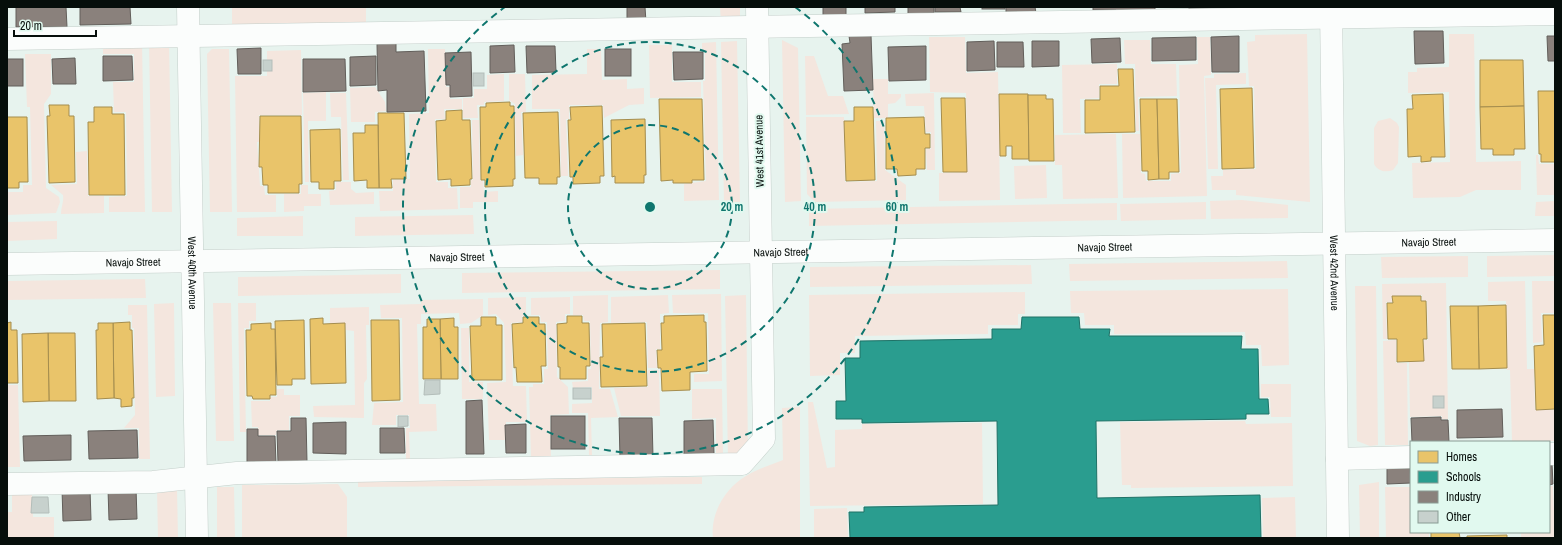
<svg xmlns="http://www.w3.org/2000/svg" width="1562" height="545" viewBox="0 0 1562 545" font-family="'Archivo Narrow',sans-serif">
<rect width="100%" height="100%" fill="#e7f3ee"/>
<!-- green -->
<g fill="#f4e6de">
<polygon points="232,7 366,7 366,27 232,30"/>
<polygon points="720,7 740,7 740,17 721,22"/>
<polygon points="1307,34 1310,202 1236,195 1236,190 1212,190 1211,176 1223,176 1223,170 1256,169 1254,86 1249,86 1247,42 1255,41 1255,35"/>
<polygon points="1449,34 1474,34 1476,162 1521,161 1521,190 1476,190 1460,197 1413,198 1412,163 1450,162 1449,92 1408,93 1408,72 1417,72 1417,68 1449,67"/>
<polygon points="929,37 965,37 966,73 998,72 1000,200 939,201 939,173 967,172 966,93 930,92"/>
<polygon points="1197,37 1210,37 1211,75 1204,76 1207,196 1123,198 1122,134 1140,134 1141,173 1145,174 1146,181 1171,181 1171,174 1181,173 1179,65 1198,64"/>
<polygon points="782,40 798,48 801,201 785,202"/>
<polygon points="1124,40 1150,40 1151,64 1176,64 1177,96 1138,97 1139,131 1136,131 1135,64 1125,64"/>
<polygon points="142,41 145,212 109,212 109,197 127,196 126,112 114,112 113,82 134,82 134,54 103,54 103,42"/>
<polygon points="169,41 172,212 152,212 149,42"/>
<polygon points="737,41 740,203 724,203 721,42"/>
<polygon points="716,42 719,200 684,201 684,184 706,181 703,81 705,81 705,51 702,51 702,43"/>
<polygon points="649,45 672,45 672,82 701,82 701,97 650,98"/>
<polygon points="212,49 229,49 232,212 210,212 207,54"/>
<polygon points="428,49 445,49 446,87 450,87 450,99 462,99 462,109 444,109 445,119 435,119 436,182 448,182 448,188 457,188 458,209 380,211 379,191 393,191 393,180 410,179 409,114 429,113"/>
<polygon points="587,49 601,49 602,80 627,79 627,89 644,88 644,104 629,105 604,118 603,105 569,105 569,119 566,119 568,176 561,176 560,109 532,109 532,75 587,74"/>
<polygon points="301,50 302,115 259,115 259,142 257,142 260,186 264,186 265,195 276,195 276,212 237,212 235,76 267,76 267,51"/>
<polygon points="25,54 51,54 51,94 44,104 46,188 59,197 60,202 56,213 7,215 7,192 23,192 23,185 32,185 30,107 27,107"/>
<polygon points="805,56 814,56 828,96 843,96 849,114 806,115"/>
<polygon points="1117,64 1117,84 1099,84 1099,98 1080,99 1081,133 1063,133 1062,65"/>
<polygon points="1246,73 1246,84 1216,85 1218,169 1208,169 1205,78 1214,78 1214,74"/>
<polygon points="504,74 504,101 484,102 484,105 477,105 478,118 463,118 463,98 474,98 474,89 487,89 487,75"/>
<polygon points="509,74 525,74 526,112 521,112 523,155 516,156 515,104 509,100"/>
<polygon points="873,79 888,79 888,94 901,94 901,97 895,103 888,104 888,118 874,118"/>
<polygon points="375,87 385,102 386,111 375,112 375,122 351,122 350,88"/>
<polygon points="326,92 326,121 308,121 309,182 305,182 303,93"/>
<polygon points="330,93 346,93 349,180 343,180 341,117 331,117"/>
<polygon points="934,93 935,170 927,170 926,149 931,149 931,132 926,132 924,106 906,106 905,94"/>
<polygon points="806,117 844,117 845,182 877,181 876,121 884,121 885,170 906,185 906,200 815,202 807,194"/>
<path d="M1390,118l7,5 2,4 -1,36 -5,7c-8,3 -15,1 -19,-6v-36l4,-7z"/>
<polygon points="472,120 479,120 480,180 483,181 484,192 498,191 498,202 473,202 473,208 460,208 460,187 471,187 471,180 473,180"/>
<polygon points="1116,134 1118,198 1063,199 1062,165 1055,165 1055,135"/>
<path d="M87,151l1,45h16v17l-43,1c0,-7 3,-12 2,-19l-12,-10 26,-1 -1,-32z"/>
<polygon points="1536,155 1538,155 1539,164 1555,164 1555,195 1537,195"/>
<polygon points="1046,165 1047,198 1015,199 1014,166"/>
<polygon points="336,182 351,182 351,189 356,193 374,192 374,204 330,205 329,191 336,190"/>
<polygon points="301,185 308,185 308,194 321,194 321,206 304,206 304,211 284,212 284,194 301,194"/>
<polygon points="1242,200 1288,205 1288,218 1211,219 1210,201"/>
<polygon points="1555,201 1555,216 1535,216 1536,202"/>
<polygon points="1206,202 1206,219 1121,221 1120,204"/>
<polygon points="1117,203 1117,220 809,226 809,209"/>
<polygon points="473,215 474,234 355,236 355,217"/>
<polygon points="303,216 303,236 237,236 237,218"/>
<polygon points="57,221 57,239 7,241 7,222"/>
<polygon points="1555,255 1555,276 1487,277 1487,256"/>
<polygon points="1468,256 1468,277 1382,278 1381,257"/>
<polygon points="1287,261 1288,278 1070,281 1069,264"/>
<polygon points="1031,265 1032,284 810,287 810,267"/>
<polygon points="720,270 720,289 462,293 462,273"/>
<polygon points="401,274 401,293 238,296 238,277"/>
<polygon points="145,279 146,298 7,300 7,281"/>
<polygon points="1525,281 1527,369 1534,369 1535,410 1555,410 1555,441 1512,442 1510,370 1507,370 1506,301 1488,301 1488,282"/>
<polygon points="1532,281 1555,281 1555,313 1541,313 1542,342 1533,343"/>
<polygon points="1446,283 1448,419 1442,419 1442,416 1410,417 1409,362 1424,361 1424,340 1428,340 1427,301 1422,301 1422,295 1392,296 1392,302 1386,302 1387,339 1383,339 1382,284"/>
<polygon points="1355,286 1376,286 1378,445 1370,446 1357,441"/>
<polygon points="1288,289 1289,365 1262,366 1261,345 1246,345 1245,332 1114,334 1114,325 1085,325 1084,313 1071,313 1070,291"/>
<polygon points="1025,292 1025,314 1018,314 1018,325 988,325 988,334 855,336 855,353 840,353 840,375 810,376 809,295"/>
<polygon points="721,294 722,381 694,382 694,374 709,374 708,313 673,313 672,295"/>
<polygon points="608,295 608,322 600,323 599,389 610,389 618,417 591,418 592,455 589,455 588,413 572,413 572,404 592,403 592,387 573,388 572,382 588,381 588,369 591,369 590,321 584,321 583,315 573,315 573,296"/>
<polygon points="668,295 669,313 660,314 660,349 656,349 657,368 648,368 647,322 611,323 611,297"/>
<polygon points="746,295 748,452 728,458 725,296"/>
<polygon points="526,297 526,316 522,316 522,322 511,323 513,386 526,386 527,422 506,422 506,440 489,440 487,383 506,382 504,323 496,314 488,315 488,298"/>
<polygon points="570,297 570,314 565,314 565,321 556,322 557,377 568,387 569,414 550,415 551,458 531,458 529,387 533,387 533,384 544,384 544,369 548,369 547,322 541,322 540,315 531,315 531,298"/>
<polygon points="483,299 483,315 471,323 460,324 459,313 421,314 421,324 417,324 419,404 436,404 437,431 409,432 410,459 406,459 406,428 410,428 409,415 396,415 396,425 372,425 374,403 403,402 402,318 381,318 380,305 421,304 421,300"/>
<polygon points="174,303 175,396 156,397 154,304"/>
<polygon points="213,303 231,303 234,441 216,441"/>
<polygon points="238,303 256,303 256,321 249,321 249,328 244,328 246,432 240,432"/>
<polygon points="128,305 147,305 150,459 139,459 139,428 124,428 135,415 134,328 132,328 132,315 128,315"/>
<polygon points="369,307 369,325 366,325 367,379 364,383 364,418 314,417 313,406 355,405 354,331 346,330 345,323 330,324 330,308"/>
<polygon points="461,328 469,328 469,382 483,382 483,399 462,399"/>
<polygon points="1396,340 1396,363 1407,363 1408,445 1385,445 1383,341"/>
<polygon points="648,370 659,370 660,416 621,416 614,388 648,387"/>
<polygon points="1261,384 1291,384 1291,417 1271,417 1270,397 1261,397"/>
<polygon points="7,385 18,385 20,467 7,467"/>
<polygon points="277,389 284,389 284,395 300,395 300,416 289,416 289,430 277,430 276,435 258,435 258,427 252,427 251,401 270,401 270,397 277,397"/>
<polygon points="692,389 722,389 723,455 716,456 716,418 692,419"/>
<polygon points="808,402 813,402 827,468 835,467 835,430 862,429 862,424 982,423 983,504 810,506"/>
<path d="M800,407v131h-87c-3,-24 12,-50 33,-62 11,-7 25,-11 37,-16l-1,-52z"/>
<polygon points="1245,421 1246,424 1292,423 1293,486 1131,488 1131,485 1122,485 1120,422"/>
<polygon points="702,477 702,484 358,487 358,480"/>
<polygon points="1379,482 1379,538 1360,538 1359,485"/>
<polygon points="338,484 347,497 347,538 242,538 242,485"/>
<polygon points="1549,486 1553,486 1555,538 1521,538 1521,532 1549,532"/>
<polygon points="217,487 234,487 235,538 217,538"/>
<polygon points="1385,487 1411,487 1411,532 1429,532 1429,538 1386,538"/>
<polygon points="157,488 177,488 178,538 158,538"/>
<polygon points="12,494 32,494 33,517 54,517 54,538 7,538 7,512 12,512"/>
<polygon points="1295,497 1296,538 1263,538 1262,498"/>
<polygon points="847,508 848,538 814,538 814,509"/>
</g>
<!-- homes -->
<g fill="#e9c46a" stroke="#a58d4e">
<polygon points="1480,60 1523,60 1524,106 1480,107"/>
<polygon points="1118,69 1133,69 1135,132 1085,133 1085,100 1100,100 1100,86 1119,86"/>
<polygon points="1252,88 1254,168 1222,169 1220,89"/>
<polygon points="1538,91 1555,91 1555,162 1541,162 1541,154 1539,154"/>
<polygon points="999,94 1028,94 1029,159 1012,159 1012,146 1006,146 1006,156 1000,156"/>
<polygon points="1443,94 1445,157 1431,157 1431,161 1421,162 1421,156 1408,157 1407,109 1413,109 1412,95"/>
<polygon points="1028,95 1046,95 1046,99 1053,99 1054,161 1029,161"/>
<polygon points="941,98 965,98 967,172 943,172"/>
<polygon points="659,99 702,99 704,180 692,180 692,183 673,183 673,180 661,181"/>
<polygon points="1140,99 1157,99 1159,179 1148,180 1148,171 1142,171"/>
<polygon points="1157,99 1177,99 1179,172 1169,172 1169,179 1159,179"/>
<polygon points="510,102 510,106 514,106 515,179 513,179 513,186 485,187 485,180 481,180 480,107 486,107 486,103"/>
<polygon points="49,105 69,105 69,116 74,116 75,182 49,183 47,116 50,116"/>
<polygon points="602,106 604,176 600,176 600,183 573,184 573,177 570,177 568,120 571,120 570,107"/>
<polygon points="1524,106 1525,149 1514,149 1514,155 1493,155 1493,149 1481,149 1480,107"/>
<polygon points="94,107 112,107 112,114 124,114 125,195 89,195 88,122 94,122"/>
<polygon points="854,107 873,107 875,180 846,181 844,121 854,121"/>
<polygon points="462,110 462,120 470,120 472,179 470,179 470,185 451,186 451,179 438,180 436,121 446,120 446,111"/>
<polygon points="558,112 560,177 557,177 557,184 539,184 539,178 525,178 523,113"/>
<polygon points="378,113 404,113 406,179 391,179 392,188 379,188"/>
<polygon points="260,116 301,116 302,184 299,184 299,193 268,193 268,185 263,185 262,167 259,167"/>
<polygon points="7,117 27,117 28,182 19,182 19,188 7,188"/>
<polygon points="924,117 925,134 930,134 930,148 925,148 925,169 916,169 916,175 898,176 897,169 886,169 886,118"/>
<polygon points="645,119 646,175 644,175 644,183 615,183 615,176 612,177 611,120"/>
<polygon points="365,125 378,125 379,188 367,188 367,180 354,181 353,133 365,133"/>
<polygon points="340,129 341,181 334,181 334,189 319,189 319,182 311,182 310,130"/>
<polygon points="1392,296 1421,296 1421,301 1426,301 1427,339 1423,339 1424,361 1397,362 1397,339 1388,339 1387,303 1393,303"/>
<polygon points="1506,305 1507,368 1479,369 1478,306"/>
<polygon points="1450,306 1478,306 1479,369 1452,369"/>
<polygon points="704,315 704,322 706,322 707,371 690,372 690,390 662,391 661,368 658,368 657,350 662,350 661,323 664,323 664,316"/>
<polygon points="1543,315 1555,315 1555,409 1536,410 1534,346 1544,345"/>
<polygon points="567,316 582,316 582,323 589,323 590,366 586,366 586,379 560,379 560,367 558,367 557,324 567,323"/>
<polygon points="481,317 496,317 496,325 502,325 502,380 472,380 470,326 481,326"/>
<polygon points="523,317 539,317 539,324 545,324 546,366 541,366 542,382 517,382 516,367 514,368 512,324 523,323"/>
<polygon points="323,318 323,324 345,323 346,383 311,384 310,319"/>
<polygon points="454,318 454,327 458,327 458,379 441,379 440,319"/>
<polygon points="427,319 440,319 441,379 423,379 423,327 427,327"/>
<polygon points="304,320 305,379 292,379 292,385 277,385 275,321"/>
<polygon points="371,320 399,320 400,400 372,401"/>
<polygon points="11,322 11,330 17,330 18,383 7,383 7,323"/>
<polygon points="130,322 130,330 132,330 134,398 132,398 132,406 121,407 121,399 114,398 113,323"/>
<polygon points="98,323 113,323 114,398 97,399 96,330 98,330"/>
<polygon points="271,323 271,329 275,329 276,395 270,395 270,399 253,399 252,396 247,396 246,330 251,330 251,324"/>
<polygon points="645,323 647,386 601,387 600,357 603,357 602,324"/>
<polygon points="48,333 75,333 76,401 49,401"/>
<polygon points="48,333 49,401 23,402 22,334"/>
<polygon points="1431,532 1459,532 1460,538 1431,538"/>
<polygon points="1507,535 1507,538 1467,538 1467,536"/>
</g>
<!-- schools -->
<polygon fill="#2a9d8f" stroke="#1f7267" points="1022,317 1079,317 1080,329 1110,329 1109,336 1242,336 1241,349 1258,349 1259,399 1268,399 1269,414 1246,414 1246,419 1096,421 1097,498 1260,495 1261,538 850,538 849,512 864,512 864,507 998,505 997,421 862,423 862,419 836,419 836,401 846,401 845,358 860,358 860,341 992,339 992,329 1021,329"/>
<!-- industry -->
<g fill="#8a817c" stroke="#625e5a">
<polygon points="16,7 66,7 67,27 16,27"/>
<polygon points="80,7 130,7 131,24 80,25"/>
<polygon points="627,7 645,7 646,22 627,22"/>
<rect x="823" y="7" width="23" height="11"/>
<polygon points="865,7 895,7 895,12 865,13"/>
<polygon points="908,7 934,7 934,13 908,14"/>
<polygon points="935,7 960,7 961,12 935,12"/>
<rect x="982" y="7" width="23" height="2"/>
<polygon points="1006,7 1035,7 1036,13 1006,14"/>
<polygon points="1093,7 1155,7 1155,15 1117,12 1116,10 1093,10"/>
<rect x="1189" y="7" width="27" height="2"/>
<polygon points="1414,31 1443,31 1444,63 1415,64"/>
<polygon points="871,35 873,90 844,91 842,44 850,43 849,36"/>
<polygon points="1239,36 1239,72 1212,72 1211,37"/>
<polygon points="1547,36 1555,36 1555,61 1548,61"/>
<polygon points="1196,37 1196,60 1152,61 1152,38"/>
<polygon points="1120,38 1121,62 1092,63 1091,39"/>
<polygon points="994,41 995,70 967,71 967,42"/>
<polygon points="1032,41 1059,41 1059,66 1032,67"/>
<polygon points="997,42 1023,42 1024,67 997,67"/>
<polygon points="396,43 396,52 424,51 426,111 387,112 387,90 378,91 377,44"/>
<polygon points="514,45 515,72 490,73 490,46"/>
<polygon points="526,46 555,46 556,72 527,73"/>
<polygon points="926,46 926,80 889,81 888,47"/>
<polygon points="261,48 261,74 238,74 237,49"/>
<rect x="605" y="49" width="26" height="27"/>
<polygon points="471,52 472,96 450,97 450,85 446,85 445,53"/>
<polygon points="673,52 703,52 703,79 674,80"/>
<polygon points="103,56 132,56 133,80 103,81"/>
<polygon points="376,56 376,85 350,86 350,57"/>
<polygon points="75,58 76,84 53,84 52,59"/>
<rect x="7" y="59" width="16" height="27"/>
<polygon points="303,59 345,59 346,91 303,92"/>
<polygon points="482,400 484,454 466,454 466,401"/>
<polygon points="1502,409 1503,437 1457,438 1457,410"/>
<rect x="551" y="416" width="34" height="33"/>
<polygon points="1441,417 1441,420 1448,420 1449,442 1412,442 1411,418"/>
<polygon points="291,418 306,418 307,462 278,463 277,431 291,431"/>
<polygon points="619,418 652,418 653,457 620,458"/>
<polygon points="713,420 714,454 684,454 684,421"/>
<polygon points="346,422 346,454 313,453 313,423"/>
<polygon points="526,424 526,453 506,453 505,425"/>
<polygon points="380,428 404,428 405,453 380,453"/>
<polygon points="247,429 258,429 258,436 275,436 276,463 247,463"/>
<polygon points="137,430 138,458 89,459 88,431"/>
<polygon points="71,435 71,460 24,461 23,436"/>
<polygon points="1549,464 1552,464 1553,484 1549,485"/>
<polygon points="1387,466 1410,466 1411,483 1387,484"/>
<polygon points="136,488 137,519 109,520 108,489"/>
<polygon points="62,489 90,489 91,520 63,521"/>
</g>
<!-- building -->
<g fill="#c7d1cd" stroke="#b3bdb9">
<rect x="263" y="60" width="9" height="11"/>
<rect x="473" y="73" width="11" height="13"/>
<polygon points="425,380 440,380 440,394 424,395"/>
<rect x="573" y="388" width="18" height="11"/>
<rect x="1433" y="396" width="11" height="12"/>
<polygon points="398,416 408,416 408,426 398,427"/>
<polygon points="32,497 48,497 49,513 31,513"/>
</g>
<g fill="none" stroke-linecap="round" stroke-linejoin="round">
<!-- minor casing -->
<g stroke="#c4cfca" stroke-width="23">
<g id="minor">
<path id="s1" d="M188,7l9,531"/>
<path id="s2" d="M1331,7l7,531"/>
<polyline points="7,39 1555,14"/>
<path id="s3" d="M7,264l1548,-24"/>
<polyline points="1549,454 1555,454"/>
<polyline points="1337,459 1411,457"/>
<polyline points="7,484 153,482 237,473 742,464 764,439 757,7"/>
</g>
</g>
<!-- minor -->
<use href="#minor" stroke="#fbfdfc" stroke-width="22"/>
</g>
<!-- distance rings -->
<g fill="none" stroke="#0f766e" stroke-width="2" stroke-dasharray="7 5">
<circle cx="650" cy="207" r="82"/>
<circle cx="650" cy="207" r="165"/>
<path d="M795 7A247 247 0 1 1 505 7"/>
</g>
<g text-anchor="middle" stroke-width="4" stroke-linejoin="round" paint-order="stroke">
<!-- street labels -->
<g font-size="11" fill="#060e0b" stroke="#e1f9ef">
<text transform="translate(759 151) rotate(-91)" y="4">West 41st Avenue</text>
<text dy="4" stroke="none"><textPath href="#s3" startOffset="1422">Navajo Street</textPath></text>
<text dy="4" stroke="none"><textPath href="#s3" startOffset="1098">Navajo Street</textPath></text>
<text dy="4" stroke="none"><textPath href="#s3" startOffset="774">Navajo Street</textPath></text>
<text dy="4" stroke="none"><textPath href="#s3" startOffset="450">Navajo Street</textPath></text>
<text dy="4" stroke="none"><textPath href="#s3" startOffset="126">Navajo Street</textPath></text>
<text dy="4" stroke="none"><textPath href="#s1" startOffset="266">West 40th Avenue</textPath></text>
<text dy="4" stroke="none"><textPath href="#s2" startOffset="266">West 42nd Avenue</textPath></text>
</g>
</g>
<circle cx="650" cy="207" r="6" fill="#0f766e" stroke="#e1f9ef" stroke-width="2"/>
<g font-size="12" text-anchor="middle" font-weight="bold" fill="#0f766e" stroke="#e1f9ef" stroke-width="4" stroke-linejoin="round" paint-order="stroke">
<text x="732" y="211">20 m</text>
<text x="815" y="211">40 m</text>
<text x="897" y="211">60 m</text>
</g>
<!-- border -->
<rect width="1562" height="545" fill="none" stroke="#060e0b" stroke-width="16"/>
<!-- legend -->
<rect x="1410" y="441" width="140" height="92" fill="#e1f9ef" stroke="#899b94"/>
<rect x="1418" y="451" width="20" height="12" fill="#e9c46a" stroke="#899b94"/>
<text x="1446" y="461" font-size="12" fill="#060e0b">Homes</text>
<rect x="1418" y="471" width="20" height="12" fill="#2a9d8f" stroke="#899b94"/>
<text x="1446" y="481" font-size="12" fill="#060e0b">Schools</text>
<rect x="1418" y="491" width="20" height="12" fill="#8a817c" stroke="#899b94"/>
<text x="1446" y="501" font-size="12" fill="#060e0b">Industry</text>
<rect x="1418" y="511" width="20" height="12" fill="#c7d1cd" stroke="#899b94"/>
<text x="1446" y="521" font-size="12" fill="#060e0b">Other</text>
<!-- scale -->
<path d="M14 30v6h82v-6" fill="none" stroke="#060e0b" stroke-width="2"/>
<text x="20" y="30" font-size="12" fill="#060e0b" stroke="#e1f9ef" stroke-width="3" paint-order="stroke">20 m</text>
</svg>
